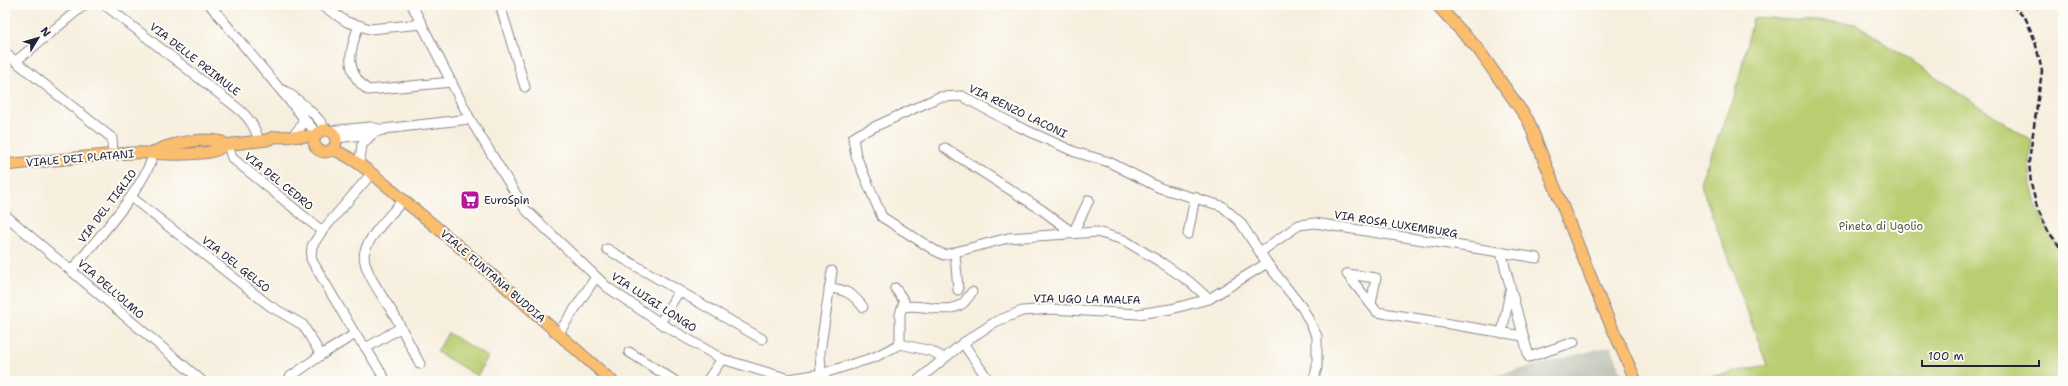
<svg xmlns="http://www.w3.org/2000/svg" width="2068" height="386" viewBox="0 0 2068 386" font-family="'Shantell Sans',sans-serif">
<rect width="100%" height="100%" fill="#fdfcf7"/>
<filter id="ink" filterUnits="userSpaceOnUse"><feTurbulence type="fractalNoise" baseFrequency=".025" numOctaves="2"/><feDisplacementMap in="SourceGraphic" scale="8" xChannelSelector="R" yChannelSelector="G"/><feConvolveMatrix kernelMatrix="1 2 1 2 8 2 1 2 1" color-interpolation-filters="sRGB"/></filter>
<filter id="wash" filterUnits="userSpaceOnUse"><feTurbulence type="fractalNoise" baseFrequency=".012" numOctaves="4" result="noise"/><feDisplacementMap in="SourceGraphic" scale="16" xChannelSelector="R" yChannelSelector="G"/><feGaussianBlur stdDeviation="0.9" result="paint"/><feColorMatrix in="noise" values="0 0 0 0 0 0 0 0 0 0 0 0 0 0 0 0 0 1.4 0 .05"/><feComposite in="paint" operator="in"/></filter>
<g filter="url(#wash)">
<rect width="100%" height="100%" fill="#f7efde"/>
<!-- industrial -->
<polygon fill="#c3c6b9" points="1611,346 1625,381 1474,381"/>
<!-- green -->
<g fill="#b9cd71" stroke="#6e7856">
<polygon points="1753,18 1855,23 2032,141 2029,161 2031,184 2037,207 2048,231 2063,251 2063,381 1690,381 1767,365 1700,182 1735,95"/>
<polygon points="448,333 488,357 477,376 437,352"/>
</g>
</g>
<g filter="url(#ink)">
<g fill="none" stroke-linecap="round" stroke-linejoin="round">
<!-- minor casing -->
<g stroke="#8c888c" stroke-width="11">
<g id="minor">
<path d="M105,5l135,105c10,9 15,17 19,31"/>
<polyline points="210,5 317,134"/>
<polyline points="321,5 347,22 370,29 422,24"/>
<polyline points="412,5 470,119 525,209 607,287 660,323 722,359 789,379 821,374 875,357 900,344 931,351 944,358"/>
<polyline points="500,5 525,87"/>
<path d="M359,25c-10,26 -15,47 9,65l84,-8"/>
<polyline points="5,53 112,138 113,155"/>
<polyline points="16,61 84,5"/>
<path d="M283,90c12,7 38,27 42,40"/>
<polyline points="328,131 370,127 383,130"/>
<polyline points="292,137 302,125 303,115"/>
<polyline points="336,138 372,134 384,129 470,119"/>
<polyline points="228,145 232,158 322,231"/>
<polyline points="945,148 1042,210 1073,233 1089,200"/>
<polyline points="360,159 362,145 372,134"/>
<polyline points="372,173 322,231 312,246 311,259 355,334 366,348 386,381"/>
<polyline points="131,197 270,306 303,325 321,355"/>
<path d="M403,200c-11,14 -33,34 -38,51 -6,17 23,52 31,67 8,15 16,31 24,46"/>
<polyline points="5,215 202,381"/>
<polyline points="1188,234 1195,197"/>
<polyline points="607,249 762,339"/>
<polyline points="1260,252 1299,225 1315,223 1537,258"/>
<polyline points="1501,252 1529,357 1574,342"/>
<polyline points="955,253 958,290"/>
<path d="M72,270c24,-30 73,-82 82,-118"/>
<polyline points="1347,274 1377,312 1523,336"/>
<polyline points="1347,274 1376,278 1371,304"/>
<path d="M829,288c16,1 24,6 34,19"/>
<polyline points="895,288 904,301 900,314 900,344"/>
<polyline points="1209,299 1190,282 1162,263 1124,240 1097,232 1008,238 944,255 934,250 882,217 856,156 853,138 861,133 939,97 962,96 1015,125 1075,152 1109,162 1160,188 1222,206 1240,222 1267,263 1303,309 1317,336 1317,368 1313,381"/>
<path d="M903,307c18,-4 42,8 59,-3 3,-2 7,-8 10,-12"/>
<polyline points="660,323 679,291"/>
<polyline points="1502,333 1510,291"/>
<polyline points="558,334 596,277"/>
<polyline points="963,343 989,381"/>
<polyline points="366,348 400,328"/>
<polyline points="629,352 675,381"/>
<polyline points="821,374 820,352 832,271"/>
<polyline points="290,377 321,355 355,334"/>
<polyline points="707,381 722,359"/>
<polyline points="917,381 963,343 995,322 1022,311 1051,309 1138,314 1171,309 1209,299 1267,263"/>
</g>
</g>
<!-- major casing -->
<g stroke="#8c888c" stroke-width="13">
<g id="major">
<polyline points="1437,5 1478,49 1528,120 1602,305 1636,381"/>
<circle cx="325" cy="141" r="11"/>
<path d="M332,149c29,12 52,35 76,55 70,56 136,118 204,177"/>
<path d="M154,152c16,-9 51,-15 68,-10l2,3"/>
<path d="M5,165c42,-4 84,-9 126,-12 18,-1 34,2 52,1 12,-1 32,1 41,-9l43,-5 7,-3 42,-1"/>
</g>
</g>
<!-- minor -->
<use href="#minor" stroke="#fff" stroke-width="9"/>
<!-- major -->
<use href="#major" stroke="#fbbd6e" stroke-width="11"/>
<!-- rail -->
<polyline stroke="#22223b" stroke-width="2.5" stroke-dasharray="6 3" stroke-linecap="butt" points="2012,5 2026,19 2035,41 2042,71 2029,161 2031,184 2037,207 2048,231 2063,251"/>
</g>
</g>
<!-- icons -->
<defs>
<g id="supermarket-square" transform="scale(1)"><rect x="-9" y="-9" width="18" height="18" rx="4" fill="#b5179e" stroke="#fdfcf7"/><path d="M-6-5.5h2.5l.6 2H6L4.5 2H-2.5L-4.4-4H-6ZM-1.5 3.2a1.3 1.3 0 1 0 .1 0ZM3 3.2a1.3 1.3 0 1 0 .1 0Z" fill="#fff"/></g>
</defs>
<g fill-rule="evenodd">
<use href="#supermarket-square" x="470" y="200"/>
</g>
<g text-anchor="middle" stroke-width="4" stroke-linejoin="round" paint-order="stroke">
<!-- street labels -->
<g font-size="11" fill="#22223b" stroke="#fdfcf7">
<text transform="translate(195 59) rotate(38)" y="4">VIA DELLE PRIMULE</text>
<text transform="translate(1018 111) rotate(26)" y="4">VIA RENZO LACONI</text>
<text transform="translate(80 158) rotate(-5)" y="4">VIALE DEI PLATANI</text>
<text transform="translate(279 181) rotate(39)" y="4">VIA DEL CEDRO</text>
<text transform="translate(107 206) rotate(-53)" y="4">VIA DEL TIGLIO</text>
<text transform="translate(1396 224) rotate(9)" y="4">VIA ROSA LUXEMBURG</text>
<text transform="translate(236 264) rotate(38)" y="4">VIA DEL GELSO</text>
<text transform="translate(493 276) rotate(41)" y="4">VIALE FUNTANA BUDDIA</text>
<text transform="translate(111 289) rotate(41)" y="4">VIA DELL'OLMO</text>
<text transform="translate(1087 299) rotate(1)" y="4">VIA UGO LA MALFA</text>
<text transform="translate(654 302) rotate(33)" y="4">VIA LUIGI LONGO</text>
</g>
<!-- poi labels -->
<g font-size="11" fill="#22223b" stroke="#fdfcf7" text-anchor="start">
<text x="484" y="204">EuroSpin</text>
</g>
<!-- park labels -->
<g font-size="11" fill="#575e4e" stroke="#fdfcf7">
<text x="1881" y="230">Pineta di Ugolio</text>
</g>
</g>
<!-- margin -->
<rect width="2068" height="386" fill="none" stroke="#fdfcf7" stroke-width="20"/>
<!-- north arrow -->
<g transform="translate(38 38) rotate(52)" stroke="#fdfcf7" stroke-width="3" paint-order="stroke">
<path d="M0-3L7 15L0 10L-7 15Z" fill="#22223b"/>
<text y="-6" font-size="11" font-weight="bold" text-anchor="middle" fill="#22223b">N</text>
</g>
<!-- scale -->
<path d="M1922 360v6h117v-6" fill="none" stroke="#22223b" stroke-width="2"/>
<text x="1928" y="360" font-size="12" fill="#22223b" stroke="#fdfcf7" stroke-width="3" paint-order="stroke">100 m</text>
</svg>
